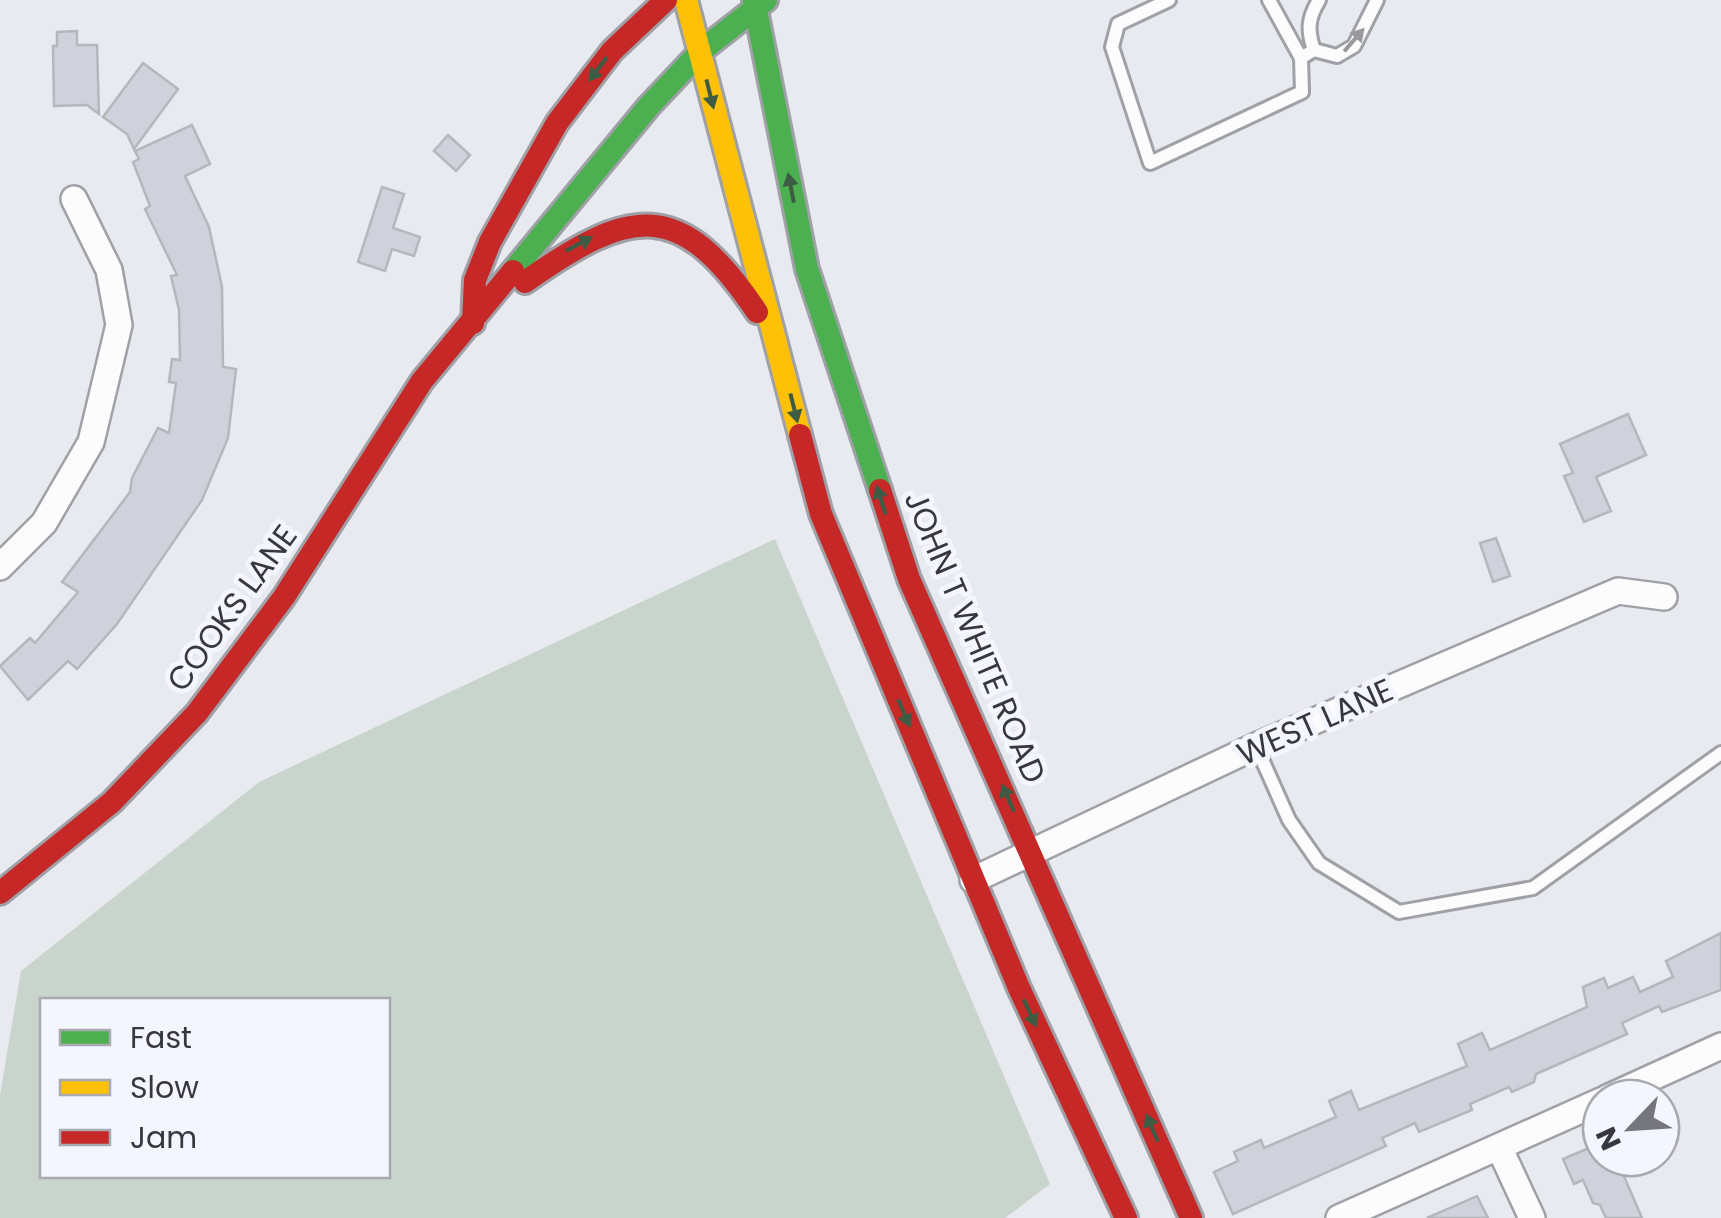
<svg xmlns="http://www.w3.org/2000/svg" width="1721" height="1218" viewBox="0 0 1721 1218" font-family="Poppins,sans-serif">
<rect width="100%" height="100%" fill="#e8eaf0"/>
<!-- green -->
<path fill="#c8d4cc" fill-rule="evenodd" d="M775,539l275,645 -45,34h-1005v-123l21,-124 238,-189zM42,1000h346v176h-346z"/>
<!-- building -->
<g fill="#cfd2db" stroke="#b5b7bc" stroke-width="2.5">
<polygon points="77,31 77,45 97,45 99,114 87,105 54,106 53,46 57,46 57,32"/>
<polygon points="143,63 178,89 134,149 127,134 103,117"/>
<polygon points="192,125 210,164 185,176 209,227 222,287 223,367 236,369 228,438 202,500 117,624 77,669 68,661 28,700 0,666 30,638 35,643 78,592 62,582 130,492 132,478 158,428 169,433 176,383 169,382 172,359 180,360 179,310 171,276 177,275 145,209 150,206 133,162 139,159 135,151"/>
<polygon points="448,135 470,155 456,171 434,151"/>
<polygon points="382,187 404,194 393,228 420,237 414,256 392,249 385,271 358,262"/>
<polygon points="1628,414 1646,455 1596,477 1611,511 1584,522 1564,476 1573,473 1560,444"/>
<polygon points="1496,538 1510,576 1493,582 1480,543"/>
<polygon points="1721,933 1721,990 1662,1012 1659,1006 1622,1023 1627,1034 1536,1074 1534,1082 1512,1092 1509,1087 1470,1104 1472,1110 1419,1132 1415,1123 1382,1138 1386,1146 1233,1214 1214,1172 1238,1161 1234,1152 1261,1140 1264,1148 1336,1117 1329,1101 1351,1091 1359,1110 1467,1066 1458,1044 1482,1033 1490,1050 1587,1007 1583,987 1604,978 1608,988 1633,977 1640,992 1673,977 1666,961"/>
<polygon points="1601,1143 1601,1158 1616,1158 1642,1218 1606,1218 1600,1205 1593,1203 1583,1180 1574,1184 1563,1159"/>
<polygon points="1477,1196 1488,1218 1427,1218"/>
</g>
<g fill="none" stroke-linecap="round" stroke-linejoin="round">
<!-- lane casing -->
<g stroke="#9fa1a6" stroke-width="18">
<g id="lane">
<polyline points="1169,0 1118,24 1112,47 1150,163 1302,92 1301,58 1269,0"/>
<path d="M1314,50c-7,-20 -6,-32 5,-50"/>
<polyline points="1301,58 1314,50 1337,56 1354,46 1377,0"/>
<polyline points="1256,746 1289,820 1319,863 1399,912 1533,888 1721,753"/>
</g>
</g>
<!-- street casing -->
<g stroke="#9fa1a6" stroke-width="30">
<g id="street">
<polyline points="0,567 44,523 91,442 119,325 109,270 74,199"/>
<polyline points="973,880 1256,746 1618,591 1664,597"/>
<polyline points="1607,1098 1721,1046"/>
<polyline points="1499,1147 1532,1218"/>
<polyline points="1339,1218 1601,1101"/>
</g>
</g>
<!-- fast casing -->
<g stroke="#9fa1a6" stroke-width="28">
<g id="fast">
<polyline points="754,0 807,269 880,490"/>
<polyline points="513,271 649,106 701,51 766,0"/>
</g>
</g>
<!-- slow casing -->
<g stroke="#9fa1a6" stroke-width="28">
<polyline id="slow" points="686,0 800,435"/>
</g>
<!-- jam casing -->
<g stroke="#9fa1a6" stroke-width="28">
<g id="jam">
<path d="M525,282c106,-75 155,-85 232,30"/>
<polyline points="473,323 475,280 490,242 557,123 612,51 666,0"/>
<polyline points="800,435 821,514 1019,988 1126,1218"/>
<polyline points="880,490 909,579 1191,1218"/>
<polyline points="0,893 112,802 197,713 284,597 422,381 513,271"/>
</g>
</g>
<!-- lane -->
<use href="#lane" stroke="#fcfcfd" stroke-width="12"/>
<!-- street -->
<use href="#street" stroke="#fcfcfd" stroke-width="25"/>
<!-- fast -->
<use href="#fast" stroke="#4caf50" stroke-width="22"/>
<!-- slow -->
<use href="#slow" stroke="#ffc107" stroke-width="22"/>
<!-- jam -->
<use href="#jam" stroke="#c62828" stroke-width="22"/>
</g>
<!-- one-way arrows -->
<defs><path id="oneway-solid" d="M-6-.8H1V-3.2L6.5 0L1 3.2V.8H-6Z" transform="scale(2.5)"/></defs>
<use fill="#9a9a9d" href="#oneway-solid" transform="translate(1354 40) rotate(-49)"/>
<g fill="#3d5c43">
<use href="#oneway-solid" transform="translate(598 69) rotate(127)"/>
<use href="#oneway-solid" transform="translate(710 94) rotate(76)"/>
<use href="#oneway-solid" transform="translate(791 188) rotate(-101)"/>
<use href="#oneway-solid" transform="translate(579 244) rotate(-28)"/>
<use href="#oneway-solid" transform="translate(794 408) rotate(76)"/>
<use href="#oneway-solid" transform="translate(881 500) rotate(-108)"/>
<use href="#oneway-solid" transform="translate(904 713) rotate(67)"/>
<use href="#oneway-solid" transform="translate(1008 798) rotate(-114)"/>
<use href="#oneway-solid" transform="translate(1030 1013) rotate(65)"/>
<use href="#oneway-solid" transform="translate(1152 1128) rotate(-113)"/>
</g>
<g text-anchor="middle" stroke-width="10" stroke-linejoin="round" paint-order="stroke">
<!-- street labels -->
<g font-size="32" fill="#37383d" stroke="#f3f5ff">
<text transform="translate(232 608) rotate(-54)" y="11">COOKS LANE</text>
<text transform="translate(975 637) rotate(67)" y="11">JOHN T WHITE ROAD</text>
<text transform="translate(1315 722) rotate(-24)" y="11">WEST LANE</text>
</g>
</g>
<!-- legend -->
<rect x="40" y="998" width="350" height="180" fill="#f3f5ff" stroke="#a8a9b1" stroke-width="2.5"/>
<rect x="60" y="1030" width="50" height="15" fill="#4caf50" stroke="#a8a9b1" stroke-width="2.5"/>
<text x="130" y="1048" font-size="30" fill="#37383d">Fast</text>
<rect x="60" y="1080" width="50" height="15" fill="#ffc107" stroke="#a8a9b1" stroke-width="2.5"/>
<text x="130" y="1098" font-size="30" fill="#37383d">Slow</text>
<rect x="60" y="1130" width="50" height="15" fill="#c62828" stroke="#a8a9b1" stroke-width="2.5"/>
<text x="130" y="1148" font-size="30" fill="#37383d">Jam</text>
<!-- north arrow -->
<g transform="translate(1631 1128) rotate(245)"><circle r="48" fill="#f3f5ff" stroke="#a8a9b1" stroke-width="2.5"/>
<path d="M0-8L18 38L0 25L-18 38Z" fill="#75767c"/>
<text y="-15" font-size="28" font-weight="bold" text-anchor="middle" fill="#37383d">N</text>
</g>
</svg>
